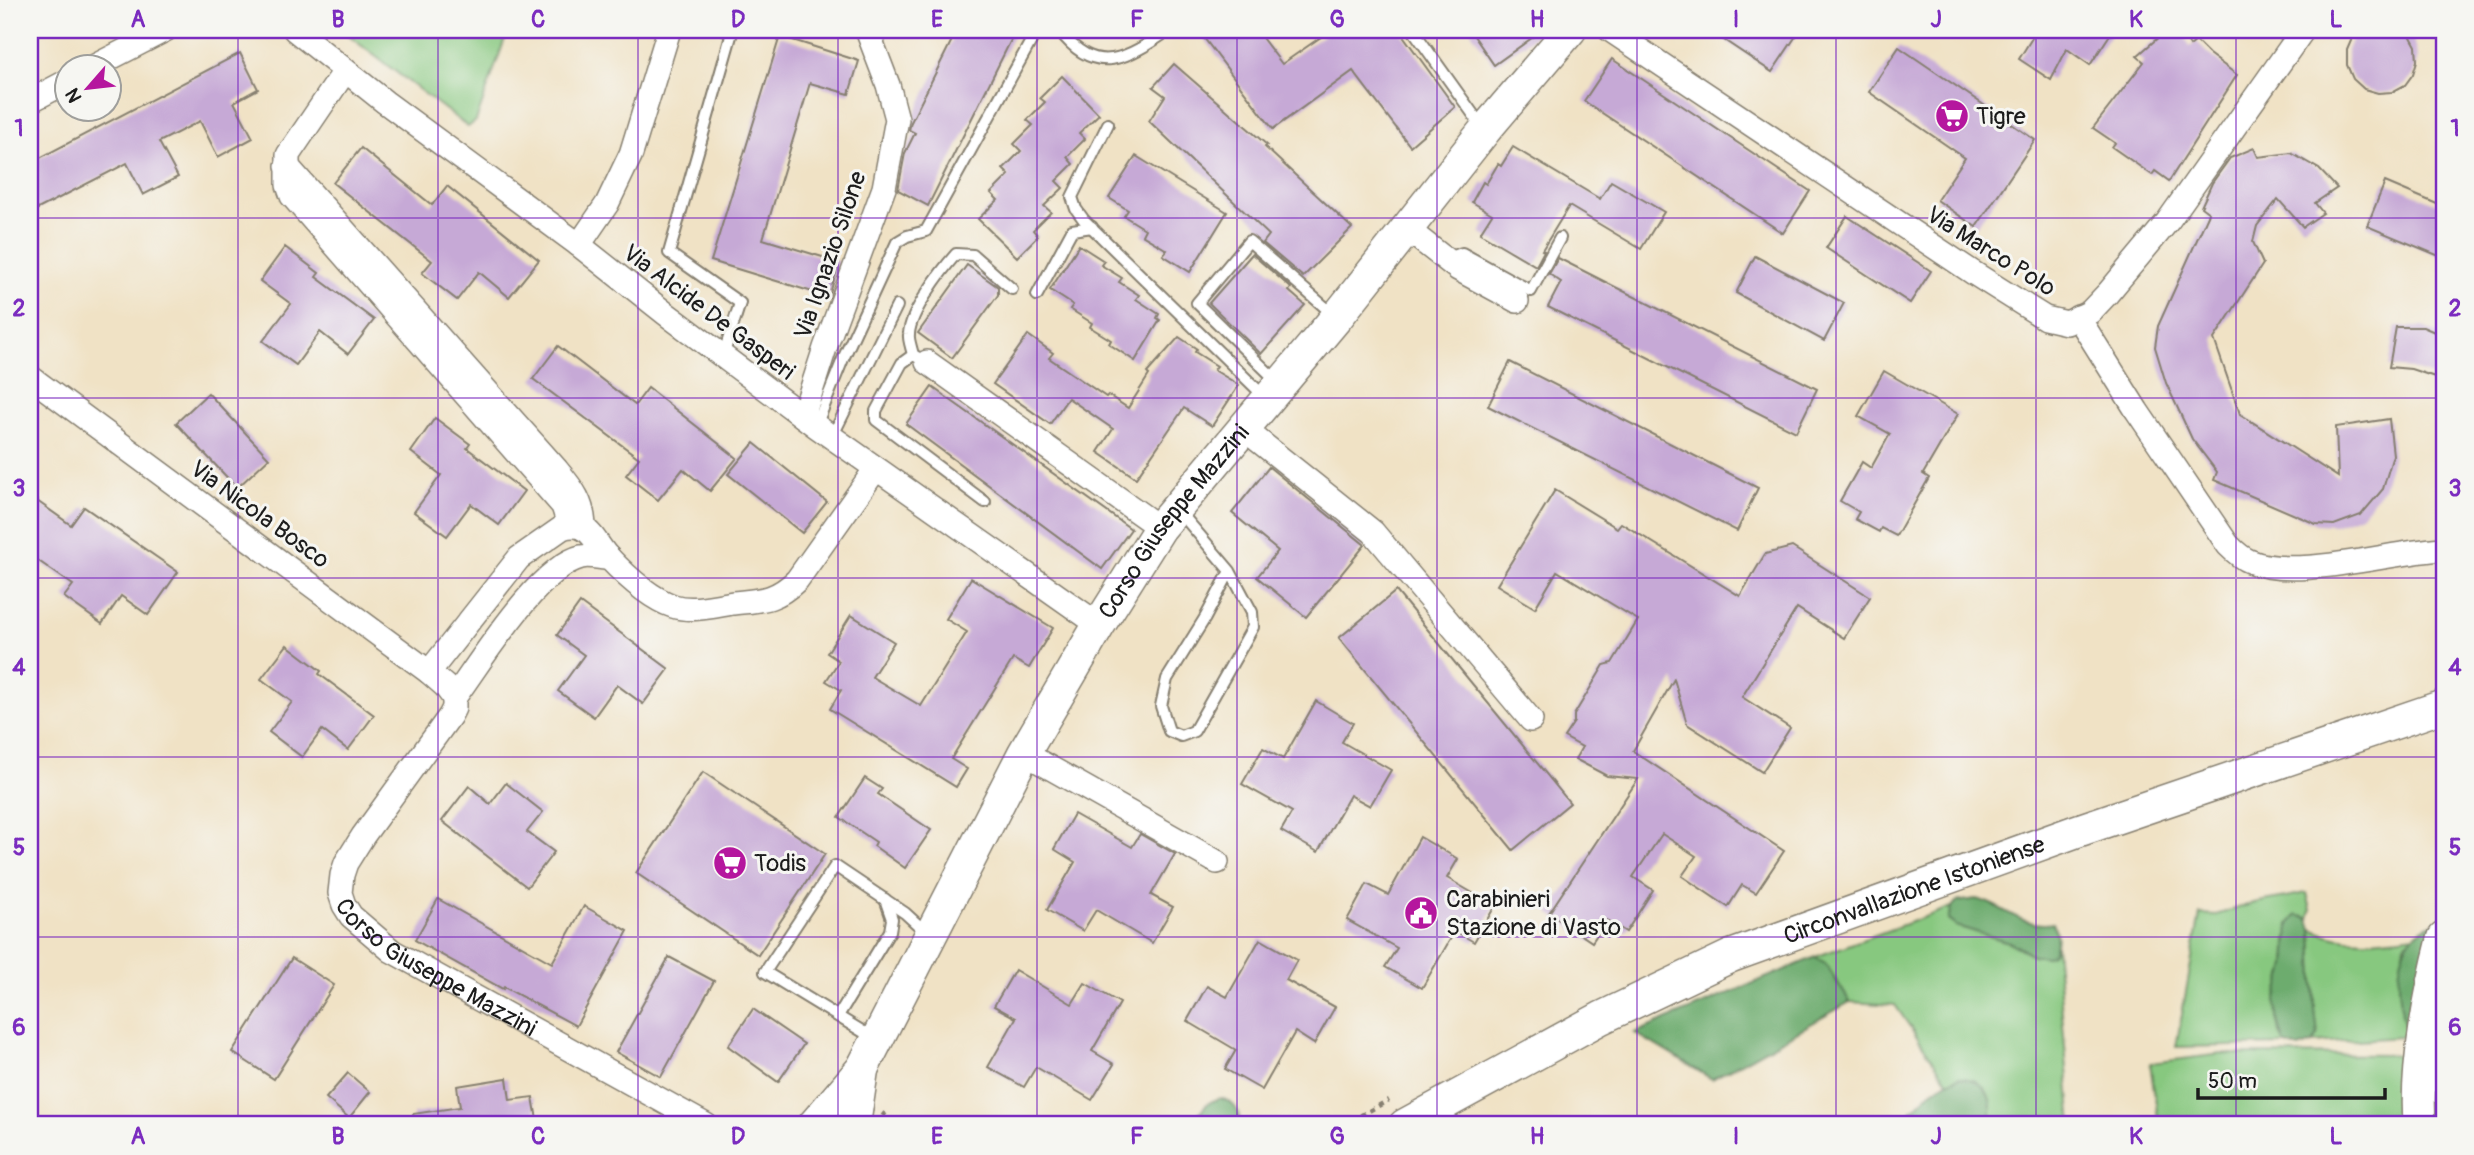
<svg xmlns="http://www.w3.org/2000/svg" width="2474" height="1155" viewBox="0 0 2474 1155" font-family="Pangolin,sans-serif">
<rect width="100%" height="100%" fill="#f6f6f2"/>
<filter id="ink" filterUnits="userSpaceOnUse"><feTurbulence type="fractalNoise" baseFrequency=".0143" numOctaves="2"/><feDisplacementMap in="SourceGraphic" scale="14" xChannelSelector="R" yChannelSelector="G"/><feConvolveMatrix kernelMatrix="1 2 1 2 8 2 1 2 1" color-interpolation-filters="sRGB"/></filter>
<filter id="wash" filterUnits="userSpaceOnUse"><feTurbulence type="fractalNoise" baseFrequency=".00686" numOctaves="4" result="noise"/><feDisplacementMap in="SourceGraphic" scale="28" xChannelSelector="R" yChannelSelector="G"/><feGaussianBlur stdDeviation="1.57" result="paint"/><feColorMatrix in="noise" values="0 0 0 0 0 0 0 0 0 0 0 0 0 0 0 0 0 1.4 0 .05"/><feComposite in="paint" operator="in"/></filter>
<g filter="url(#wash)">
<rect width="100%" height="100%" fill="#f0e2c5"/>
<!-- green -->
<g fill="#87c87f" stroke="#52724e" stroke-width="2">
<polygon points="341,30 508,30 476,121 468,127"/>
<polygon points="2307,893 2311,910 2309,919 2304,916 2287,941 2286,966 2276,1001 2280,1033 2285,1045 2176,1047 2200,914 2216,915 2254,903"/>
<polygon points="1952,907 1948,920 1956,926 2009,942 2033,955 2045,957 2052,954 2056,946 2072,1125 1988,1125 1992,1115 1959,1077 1948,1082 1895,1005 1850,1002 1825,963 1815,957"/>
<path d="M2312,929c33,16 67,11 103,6l-10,9 -6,43 5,36 13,13 -104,7 5,-8 -3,-25z"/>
<polygon points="2222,1054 2407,1055 2407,1111 2397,1125 2159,1125 2150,1063"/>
</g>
<!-- forest -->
<g fill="#6dac6e" stroke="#446445" stroke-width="2">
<path d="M1976,899c27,5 45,30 77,24 5,12 5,20 -1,31l-7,3 -12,-2 -24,-13 -53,-16 -8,-6 4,-13 4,-5z"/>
<polygon points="2297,915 2309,919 2312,929 2315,1010 2318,1035 2313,1043 2299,1048 2285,1045 2277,1019 2276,1001 2286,966 2289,924"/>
<path d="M2439,922l-22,114c-4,-4 -9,-8 -12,-12 -4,-7 -4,-19 -5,-27 -4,-33 3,-67 39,-75z"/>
<polygon points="1815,957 1825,963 1850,1002 1712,1079 1635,1033"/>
<path d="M1959,1077c5,2 14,2 18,5 15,9 17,29 11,43h-73l-7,-10c17,-20 27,-28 51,-38z"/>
<path d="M1221,1098c14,5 20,13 18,27h-44c3,-15 11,-23 26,-27z"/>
</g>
<g id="blocks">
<!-- building -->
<g fill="#c6a9d6">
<polygon points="957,30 1016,30 928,206 898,190 905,153 915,133 909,130 911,122"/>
<polygon points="1198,30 1256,30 1282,64 1331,30 1399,30 1455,107 1410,146 1353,71 1273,129"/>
<polygon points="1470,30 1543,30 1494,65"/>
<polygon points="1709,30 1800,30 1772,72"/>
<polygon points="2037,30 2113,30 2090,65 2067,49 2051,80 2019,59"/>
<polygon points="2167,30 2180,30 2190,46 2196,41 2209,54 2237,75 2169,181 2155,171 2152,175 2112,147 2115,143 2093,128 2144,62 2137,56"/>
<polygon points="2359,30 2403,30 2410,35 2416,46 2417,61 2413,74 2405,85 2392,92 2378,93 2364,89 2353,79 2347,65 2347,50 2353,36"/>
<polygon points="780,36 859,61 849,94 810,83 763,239 839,262 829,297 711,261"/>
<polygon points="1899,47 2035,140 1976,227 1937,200 1965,158 1869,92"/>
<polygon points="240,53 258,89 234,102 253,138 218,157 200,121 159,142 178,177 143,195 127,163 30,213 30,163"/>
<polygon points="1612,59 1810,191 1783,233 1584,101"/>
<polygon points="1174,64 1267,145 1265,147 1352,228 1303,277 1263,243 1269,235 1149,121 1165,96 1153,87"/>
<polygon points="1062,76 1099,114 1079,133 1085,139 1067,157 1073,164 1056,181 1063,188 1044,206 1051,212 1033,230 1038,236 1017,257 978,219 998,200 991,193 1009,175 1003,169 1021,151 1014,144 1033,125 1027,120 1045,102 1040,98"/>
<polygon points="1513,147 1600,199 1611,181 1664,212 1641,249 1569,206 1542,250 1544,251 1536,266 1480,233 1492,214 1472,202 1483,182 1486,184 1498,164 1501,166"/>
<polygon points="361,148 432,205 447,186 539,260 509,297 479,272 457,300 422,273 432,261 333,183"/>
<polygon points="2254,148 2258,157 2291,153 2319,169 2337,188 2315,203 2323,213 2303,227 2278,199 2257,226 2253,242 2263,264 2214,339 2240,414 2338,477 2336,427 2389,419 2393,455 2383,489 2361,515 2334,525 2316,524 2214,480 2217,472 2192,439 2166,383 2155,347 2158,326 2209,213 2201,207 2212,183 2230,158"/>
<polygon points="1136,156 1227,212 1190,272 1163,255 1167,250 1142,235 1145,229 1124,216 1128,210 1109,198"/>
<polygon points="2385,182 2444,207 2444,258 2367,226"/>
<polygon points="1847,216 1931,271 1910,303 1826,248"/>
<polygon points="1079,245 1104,261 1101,265 1122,278 1119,282 1139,295 1136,299 1159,314 1157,318 1160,320 1135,361 1109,344 1111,340 1090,327 1092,323 1070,309 1073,305 1050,290"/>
<polygon points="285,247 319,273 316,277 374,320 348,354 320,332 296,365 263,341 291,304 260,281"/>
<polygon points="1252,254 1291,288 1289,291 1305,305 1261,354 1209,303"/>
<polygon points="1755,256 1844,303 1824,341 1736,293"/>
<polygon points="1558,258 1817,389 1796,432 1548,307 1561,282 1549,274"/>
<polygon points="967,265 998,287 998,295 952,358 918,333"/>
<polygon points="2396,327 2423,327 2444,336 2444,380 2411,369 2389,367"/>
<polygon points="1028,335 1053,353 1049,358 1106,397 1108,395 1128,408 1149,375 1147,373 1179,337 1197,349 1195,352 1217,366 1214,370 1239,385 1212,426 1184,408 1136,478 1098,452 1113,429 1068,398 1050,424 993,384"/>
<polygon points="558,346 635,405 648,388 737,458 710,491 683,469 658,500 626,475 639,458 533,379"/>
<polygon points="1510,362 1758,488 1737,531 1488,406"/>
<polygon points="1884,371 1958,414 1923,474 1929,478 1896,536 1881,528 1879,532 1855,519 1859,512 1840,501 1862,462 1871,468 1890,434 1858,416"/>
<polygon points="932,387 1131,529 1102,569 906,424"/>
<polygon points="208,393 269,458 237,488 176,423"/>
<polygon points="435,418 470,444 467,448 524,491 499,525 471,504 447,536 414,512 441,475 411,452"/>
<polygon points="754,443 827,502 802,533 728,474"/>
<polygon points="1269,467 1365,545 1306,617 1257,577 1278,551 1232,513"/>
<polygon points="1555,490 1617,528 1621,523 1740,596 1765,554 1792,547 1870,597 1844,638 1797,608 1742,697 1790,728 1762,772 1687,724 1674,679 1633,751 1784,851 1756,893 1742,885 1728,907 1682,876 1696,856 1662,834 1633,877 1653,890 1626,932 1607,920 1592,942 1549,913 1638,779 1607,776 1575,759 1582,747 1564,737 1574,722 1574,715 1604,665 1612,663 1638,620 1557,571 1535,608 1497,585"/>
<polygon points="30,496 71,525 84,507 178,572 148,615 121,596 102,624 64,597 73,585 30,555"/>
<polygon points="971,578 1053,628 1029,668 1013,659 951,759 967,769 956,787 830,709 841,690 826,681 839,661 827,653 851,615 894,642 872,677 921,706 967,632 946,619"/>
<polygon points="1396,591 1570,803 1513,850 1339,638"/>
<polygon points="580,603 669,669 643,704 617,685 594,717 558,691 584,655 557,635"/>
<polygon points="287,645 321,671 319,674 374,715 348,750 322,730 302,757 269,732 292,702 261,679"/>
<polygon points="1316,701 1353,723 1342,742 1391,770 1370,806 1350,795 1318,852 1281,831 1292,812 1242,784 1263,748 1283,759"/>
<polygon points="703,772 825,854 758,955 636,873"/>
<polygon points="865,778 882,789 878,794 931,830 905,868 874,846 876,842 839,817"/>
<polygon points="506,783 543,812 527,832 554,852 527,887 442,821 469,786 490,804"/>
<polygon points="1074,814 1132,847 1140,834 1175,854 1151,895 1173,907 1152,943 1096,910 1083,931 1047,910 1075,862 1054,849"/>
<polygon points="1420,837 1458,859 1447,878 1495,906 1474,942 1455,931 1422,988 1385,967 1397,948 1347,920 1367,884 1388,895"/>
<polygon points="438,899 552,963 584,906 628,931 576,1026 504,987 503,989 415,940"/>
<polygon points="1260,939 1297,960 1286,980 1335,1007 1314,1044 1295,1032 1262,1090 1225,1069 1236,1050 1187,1021 1207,986 1227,997"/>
<polygon points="669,957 714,981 661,1077 616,1052"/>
<polygon points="292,958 334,985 274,1079 232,1052"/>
<polygon points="1015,970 1072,1004 1085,983 1120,1003 1092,1051 1114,1064 1092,1100 1036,1067 1024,1087 988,1067 1016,1018 994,1006"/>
<polygon points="753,1009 804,1044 778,1082 728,1046"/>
<polygon points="348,1073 370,1092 349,1118 326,1098"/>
<polygon points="507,1078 510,1100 533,1097 538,1125 414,1125 413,1114 460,1107 457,1086"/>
</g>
</g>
</g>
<g filter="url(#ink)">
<use href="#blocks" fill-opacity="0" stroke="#867f70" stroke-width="2"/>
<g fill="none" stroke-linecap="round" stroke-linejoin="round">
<!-- lane casing -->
<g stroke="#867f70" stroke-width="14">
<g id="lane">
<path d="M1059,30c37,49 69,28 110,0"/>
<polyline points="1413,30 1483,128"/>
<polyline points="1108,124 1072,197 1076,209 1084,220 1265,397"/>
<polyline points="1445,259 1462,253 1531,291 1560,238"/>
<polyline points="1037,295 1072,230 1092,227"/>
<path d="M913,355c-1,-6 -5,-15 -4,-21 1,-22 33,-64 47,-80l17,1 39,34"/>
<polyline points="723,356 740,303 669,253 731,36 726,30"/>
<polyline points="927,362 913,355 902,363 876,411 876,420 985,502"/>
<polyline points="1279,383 1197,303 1249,241 1335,316"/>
<polyline points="816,426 843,359 897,242 907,236 926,231 1031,41 1024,30"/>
<polyline points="832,437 897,306"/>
<polyline points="1179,511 1230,571 1205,618 1167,679 1161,706 1169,731 1181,736 1194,731 1253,627 1252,612 1230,571"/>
<polyline points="838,1016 890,931 892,919 885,899"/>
<polyline points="875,1039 765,972 835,866 905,913 928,934"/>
</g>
</g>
<!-- street casing -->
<g stroke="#867f70" stroke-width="26">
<g id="street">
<polyline points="295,30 385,102 579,245 665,313 816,426 1099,625"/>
<polyline points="1610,30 1972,272 2045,318 2067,323 2090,312 2108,293 2168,221 2303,30"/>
<polyline points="95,66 165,30"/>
<polyline points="345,71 288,155 288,185 292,196 563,506 569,525"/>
<polyline points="30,101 66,82"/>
<path d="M287,166l270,304c16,19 27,33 27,59"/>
<polyline points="1407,229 1458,269 1517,301"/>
<polyline points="579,245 607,204 631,154 669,30"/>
<path d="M2078,317l59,94 91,134c6,6 13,13 21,16 46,20 144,-10 195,-12"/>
<polyline points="927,362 1160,528"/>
<polyline points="30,377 429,672 445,686 454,698"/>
<polyline points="803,416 825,348 884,188 897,119 888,85 867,30"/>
<polyline points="1244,429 1373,532 1531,720"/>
<path d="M429,672l90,-114 43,-30c6,-2 14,-3 21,0 10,5 17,21 25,29 17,18 41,41 65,49 19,6 41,0 60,-3 29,-3 42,-2 64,-23l78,-110"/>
<path id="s1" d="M454,698v10l-4,8 -87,120 -17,27 -4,12 -2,18 4,12 7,11 41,35 314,174"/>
<path d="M454,698c27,-37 85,-131 127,-141 8,-2 20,1 28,1"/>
<polyline points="1024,753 1217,862"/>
</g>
</g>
<!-- secondary casing -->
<g stroke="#867f70" stroke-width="35">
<g id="secondary">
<path id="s2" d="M814,1125l48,-56 162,-316 75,-128 61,-97 177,-211 148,-187 85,-100"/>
<polyline points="854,1125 862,1070"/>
<path id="s3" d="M1405,1125l196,-107 130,-62 346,-125 367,-125"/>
<path d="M2420,1125c-6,-51 11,-137 24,-187"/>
</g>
</g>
<!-- path -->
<g stroke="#867f70" stroke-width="4.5" stroke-dasharray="5 5" stroke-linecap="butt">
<polyline points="882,1113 898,1125"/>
<polyline points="1343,1125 1389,1100"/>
</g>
<!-- lane -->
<use href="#lane" stroke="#fff" stroke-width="10"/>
<!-- street -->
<use href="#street" stroke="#fff" stroke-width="23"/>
<!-- secondary -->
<use href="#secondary" stroke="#fff" stroke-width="32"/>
</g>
</g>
<!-- grid -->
<path fill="none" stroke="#7b2cbf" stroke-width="2" stroke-opacity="0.55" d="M238,30v1095M438,30v1095M638,30v1095M838,30v1095M1037,30v1095M1237,30v1095M1437,30v1095M1637,30v1095M1836,30v1095M2036,30v1095M2236,30v1095M30,218h2414M30,398h2414M30,578h2414M30,757h2414M30,937h2414"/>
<!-- icons -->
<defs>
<g id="supermarket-disc" transform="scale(1.75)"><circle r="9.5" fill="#b5179e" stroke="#f6f6f2"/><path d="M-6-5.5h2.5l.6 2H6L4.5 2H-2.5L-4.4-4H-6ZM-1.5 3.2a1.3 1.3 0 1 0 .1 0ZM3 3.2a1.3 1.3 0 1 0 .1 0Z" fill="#fff"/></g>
<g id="civic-disc" transform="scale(1.75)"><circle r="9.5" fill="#b5179e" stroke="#f6f6f2"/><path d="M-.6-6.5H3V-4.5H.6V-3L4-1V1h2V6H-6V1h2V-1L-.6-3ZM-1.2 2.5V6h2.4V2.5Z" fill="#fff"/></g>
</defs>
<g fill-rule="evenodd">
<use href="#supermarket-disc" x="1952" y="116"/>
<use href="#supermarket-disc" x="730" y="863"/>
<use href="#civic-disc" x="1421" y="913"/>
</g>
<g text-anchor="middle" stroke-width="6" stroke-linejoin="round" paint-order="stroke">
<!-- poi labels -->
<g font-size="24" fill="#1c1c1c" stroke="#f6f6f2" text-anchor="start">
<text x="1976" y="124">Tigre</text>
<text x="754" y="871">Todis</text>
<text x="1446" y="907">Carabinieri<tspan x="1446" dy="28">Stazione di Vasto</tspan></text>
</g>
<!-- street labels -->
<g font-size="24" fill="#1c1c1c" stroke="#f6f6f2">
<text transform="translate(1991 251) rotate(32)" y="8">Via Marco Polo</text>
<text transform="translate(830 255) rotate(-71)" y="8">Via Ignazio Silone</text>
<text transform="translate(709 312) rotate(37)" y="8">Via Alcide De Gasperi</text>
<text transform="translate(260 514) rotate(36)" y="8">Via Nicola Bosco</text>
<text dy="8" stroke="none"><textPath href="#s2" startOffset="705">Corso Giuseppe Mazzini</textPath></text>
<text dy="8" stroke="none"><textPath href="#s3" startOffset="562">Circonvallazione Istoniense</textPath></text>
<text dy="8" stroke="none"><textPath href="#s1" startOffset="355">Corso Giuseppe Mazzini</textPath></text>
</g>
</g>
<!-- margin -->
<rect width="2474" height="1155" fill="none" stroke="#f6f6f2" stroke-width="77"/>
<!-- north arrow -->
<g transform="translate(88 88) rotate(242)"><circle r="33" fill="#f6f6f2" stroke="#9f9f9c" stroke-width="2"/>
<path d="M0-5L12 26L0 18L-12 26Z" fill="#b5179e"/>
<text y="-10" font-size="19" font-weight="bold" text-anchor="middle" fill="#1c1c1c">N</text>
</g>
<!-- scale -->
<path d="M2198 1088v10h187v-10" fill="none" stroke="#1c1c1c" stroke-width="3.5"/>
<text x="2208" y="1088" font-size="21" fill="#1c1c1c" stroke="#f6f6f2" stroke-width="5" paint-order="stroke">50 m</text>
<rect x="38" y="38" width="2398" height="1078" fill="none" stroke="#7b2cbf" stroke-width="2.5"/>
<g font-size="23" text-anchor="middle" font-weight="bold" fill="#7b2cbf">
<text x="138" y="27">A</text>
<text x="338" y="27">B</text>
<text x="538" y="27">C</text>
<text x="738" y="27">D</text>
<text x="937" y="27">E</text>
<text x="1137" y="27">F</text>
<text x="1337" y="27">G</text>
<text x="1537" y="27">H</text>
<text x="1736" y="27">I</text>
<text x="1936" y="27">J</text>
<text x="2136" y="27">K</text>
<text x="2336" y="27">L</text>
<text x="19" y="136">1</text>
<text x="2455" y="136">1</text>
<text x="19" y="316">2</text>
<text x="2455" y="316">2</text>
<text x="19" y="496">3</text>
<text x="2455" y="496">3</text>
<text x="19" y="675">4</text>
<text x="2455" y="675">4</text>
<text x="19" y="855">5</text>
<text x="2455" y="855">5</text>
<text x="19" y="1035">6</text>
<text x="2455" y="1035">6</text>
<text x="138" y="1144">A</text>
<text x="338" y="1144">B</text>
<text x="538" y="1144">C</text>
<text x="738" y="1144">D</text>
<text x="937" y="1144">E</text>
<text x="1137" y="1144">F</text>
<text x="1337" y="1144">G</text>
<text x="1537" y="1144">H</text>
<text x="1736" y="1144">I</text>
<text x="1936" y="1144">J</text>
<text x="2136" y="1144">K</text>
<text x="2336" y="1144">L</text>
</g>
</svg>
